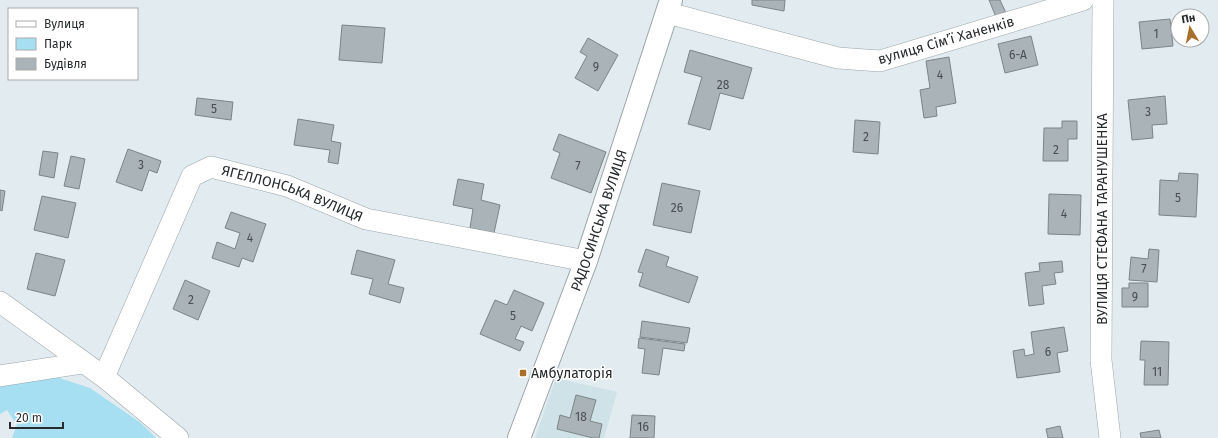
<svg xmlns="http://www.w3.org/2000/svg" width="1218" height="438" viewBox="0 0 1218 438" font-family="'Fira Sans',sans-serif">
<rect width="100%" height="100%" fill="#e2ecf0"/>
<!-- built -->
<polygon fill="#cfe2e8" points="556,378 617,392 604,438 535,438"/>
<!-- green -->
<polygon fill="#a6dff1" points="50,375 90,388 141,423 156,438 12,438 17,425 7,410 0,414 0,381"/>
<!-- building -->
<g fill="#aab4b8" stroke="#7b8588">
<polygon points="752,0 785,0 784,11 752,5"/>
<polygon points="989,0 1000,0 1006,13 996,17"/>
<polygon points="1170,19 1173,46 1142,49 1139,22"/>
<polygon points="342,25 385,28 382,63 339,60"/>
<polygon points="1031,36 1038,65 1005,73 998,44"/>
<polygon points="588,38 618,55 598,91 575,78 587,56 580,52"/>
<polygon points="690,50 752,68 743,99 720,93 710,130 688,124 702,77 684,72"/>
<polygon points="949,57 956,103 936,107 937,116 924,118 920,90 930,88 926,61"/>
<polygon points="1165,96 1167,124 1152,125 1153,138 1132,140 1128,100"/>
<polygon points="197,98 233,102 231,120 195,115"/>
<polygon points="298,119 334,125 331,141 341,143 338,164 328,162 330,150 294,145"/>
<polygon points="855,120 880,122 878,154 853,152"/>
<polygon points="1062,121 1077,121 1077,139 1068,139 1068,161 1043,161 1044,128 1062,128"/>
<polygon points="559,134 606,152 591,193 551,178 560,153 553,150"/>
<polygon points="128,149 161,161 157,173 149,170 142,191 116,182"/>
<polygon points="43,151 58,153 54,178 39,175"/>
<polygon points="71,156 85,159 79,189 64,186"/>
<polygon points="1179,173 1198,174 1196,217 1159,215 1160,180 1178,181"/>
<polygon points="458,179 484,184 481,200 500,205 494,233 470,228 473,209 453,205"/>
<polygon points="662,183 700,191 691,233 653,225"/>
<polygon points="0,190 5,191 2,211 0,210"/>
<polygon points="1049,194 1081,195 1080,235 1048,234"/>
<polygon points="42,196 76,203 68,238 34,230"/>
<polygon points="231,212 266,224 253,262 242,258 239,267 212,258 217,242 235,249 240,233 225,228"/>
<polygon points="646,249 669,257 666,266 698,277 689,303 639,286 643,273 638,272"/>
<polygon points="1149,249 1159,250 1157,282 1129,280 1131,257 1148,259"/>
<polygon points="357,250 395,260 388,284 404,288 400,303 369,294 373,279 351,274"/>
<polygon points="36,253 65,260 55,296 27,289"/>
<polygon points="1062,261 1063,272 1054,273 1056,284 1042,286 1044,304 1029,306 1025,273 1040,271 1039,263"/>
<polygon points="185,280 210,291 198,320 173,309"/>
<polygon points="1129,283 1148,283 1148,307 1122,307 1122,288 1129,288"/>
<polygon points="514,290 544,303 532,331 521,326 515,339 524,342 520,351 480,334 495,300 507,305"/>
<polygon points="642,321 690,328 687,343 640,337"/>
<polygon points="1064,327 1068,351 1057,353 1060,372 1017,378 1013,351 1024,349 1025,356 1034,354 1031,332"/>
<polygon points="639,338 685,344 684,351 663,348 659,375 642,373 645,349 638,348"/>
<polygon points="1141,341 1169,342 1168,385 1144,385 1145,360 1140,360"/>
<polygon points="576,395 596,400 590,421 602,424 599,438 593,438 557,429 560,415 570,418"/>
<polygon points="632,415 655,416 654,438 630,438"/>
<polygon points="1060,426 1063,438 1048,438 1046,429"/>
<polygon points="1159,430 1161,438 1141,438 1140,433"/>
</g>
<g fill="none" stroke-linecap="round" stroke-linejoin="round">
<!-- minor casing -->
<g stroke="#9ba5a8" stroke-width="22">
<g id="minor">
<polyline points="1103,0 1101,360 1110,438"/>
<polyline points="668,13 838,58 880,61 1083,0"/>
<polyline points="0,302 104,377 178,438"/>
<polyline points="0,376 83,363"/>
<path id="s1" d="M104,377l88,-201 19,-9 76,19 79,33 220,42"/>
</g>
</g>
<!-- tertiary casing -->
<g stroke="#9ba5a8" stroke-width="24">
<g id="tertiary">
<path id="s2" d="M519,438l67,-177 85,-261"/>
</g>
</g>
<!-- minor -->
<use href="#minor" stroke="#fff" stroke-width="21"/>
<!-- tertiary -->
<use href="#tertiary" stroke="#fff" stroke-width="22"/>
</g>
<!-- markers -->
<rect fill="#a7712c" stroke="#fff" stroke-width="1.5" x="519" y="369" width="8" height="8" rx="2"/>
<g text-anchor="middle" stroke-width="3" stroke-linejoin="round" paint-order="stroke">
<!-- number labels -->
<g font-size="12" fill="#484d50">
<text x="1156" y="38">1</text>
<text x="1018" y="59">6-А</text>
<text x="596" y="71">9</text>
<text x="940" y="79">4</text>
<text x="723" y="89">28</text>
<text x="214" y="113">5</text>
<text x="1148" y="116">3</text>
<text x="866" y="141">2</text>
<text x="1056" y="154">2</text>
<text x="141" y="169">3</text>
<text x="578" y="170">7</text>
<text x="1178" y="202">5</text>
<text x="677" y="212">26</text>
<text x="1064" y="218">4</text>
<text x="250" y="242">4</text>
<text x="1144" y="273">7</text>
<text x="1135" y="301">9</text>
<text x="191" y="304">2</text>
<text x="513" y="320">5</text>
<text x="1048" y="356">6</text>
<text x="1157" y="376">11</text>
<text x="581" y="421">18</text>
<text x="643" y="431">16</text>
</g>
<!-- street labels -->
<g font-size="14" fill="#272b2d" stroke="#fff">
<text transform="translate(946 40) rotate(-16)" y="5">вулиця Сімʼї Ханенків</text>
<text dy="5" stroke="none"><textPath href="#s1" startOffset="326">ЯГЕЛЛОНСЬКА ВУЛИЦЯ</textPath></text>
<text transform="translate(1102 219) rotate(-90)" y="5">ВУЛИЦЯ СТЕФАНА ТАРАНУШЕНКА</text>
<text dy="5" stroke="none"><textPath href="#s2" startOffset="232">РАДОСИНСЬКА ВУЛИЦЯ</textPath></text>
</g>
<!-- poi labels -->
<g font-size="14" fill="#272b2d" stroke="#fff" text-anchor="start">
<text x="531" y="378">Амбулаторія</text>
</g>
</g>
<!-- legend -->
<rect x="8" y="8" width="130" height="72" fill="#ffffff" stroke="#a9aaab"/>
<rect x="16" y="21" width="20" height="6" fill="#ffffff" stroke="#a9aaab"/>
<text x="44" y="28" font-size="12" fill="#272b2d">Вулиця</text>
<rect x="16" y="38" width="20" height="12" fill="#a6dff1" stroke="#a9aaab"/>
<text x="44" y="48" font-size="12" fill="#272b2d">Парк</text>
<rect x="16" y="58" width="20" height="12" fill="#aab4b8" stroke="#a9aaab"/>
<text x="44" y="68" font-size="12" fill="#272b2d">Будівля</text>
<!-- north arrow -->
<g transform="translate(1190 28) rotate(350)"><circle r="19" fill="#ffffff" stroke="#a9aaab"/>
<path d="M0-3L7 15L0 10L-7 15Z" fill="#a7712c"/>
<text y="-6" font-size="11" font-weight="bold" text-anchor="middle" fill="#272b2d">Пн</text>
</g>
<!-- scale -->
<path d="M10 422v6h53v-6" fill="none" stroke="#272b2d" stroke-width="2"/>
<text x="16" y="422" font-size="12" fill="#272b2d" stroke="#ffffff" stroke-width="3" paint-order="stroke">20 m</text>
</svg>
